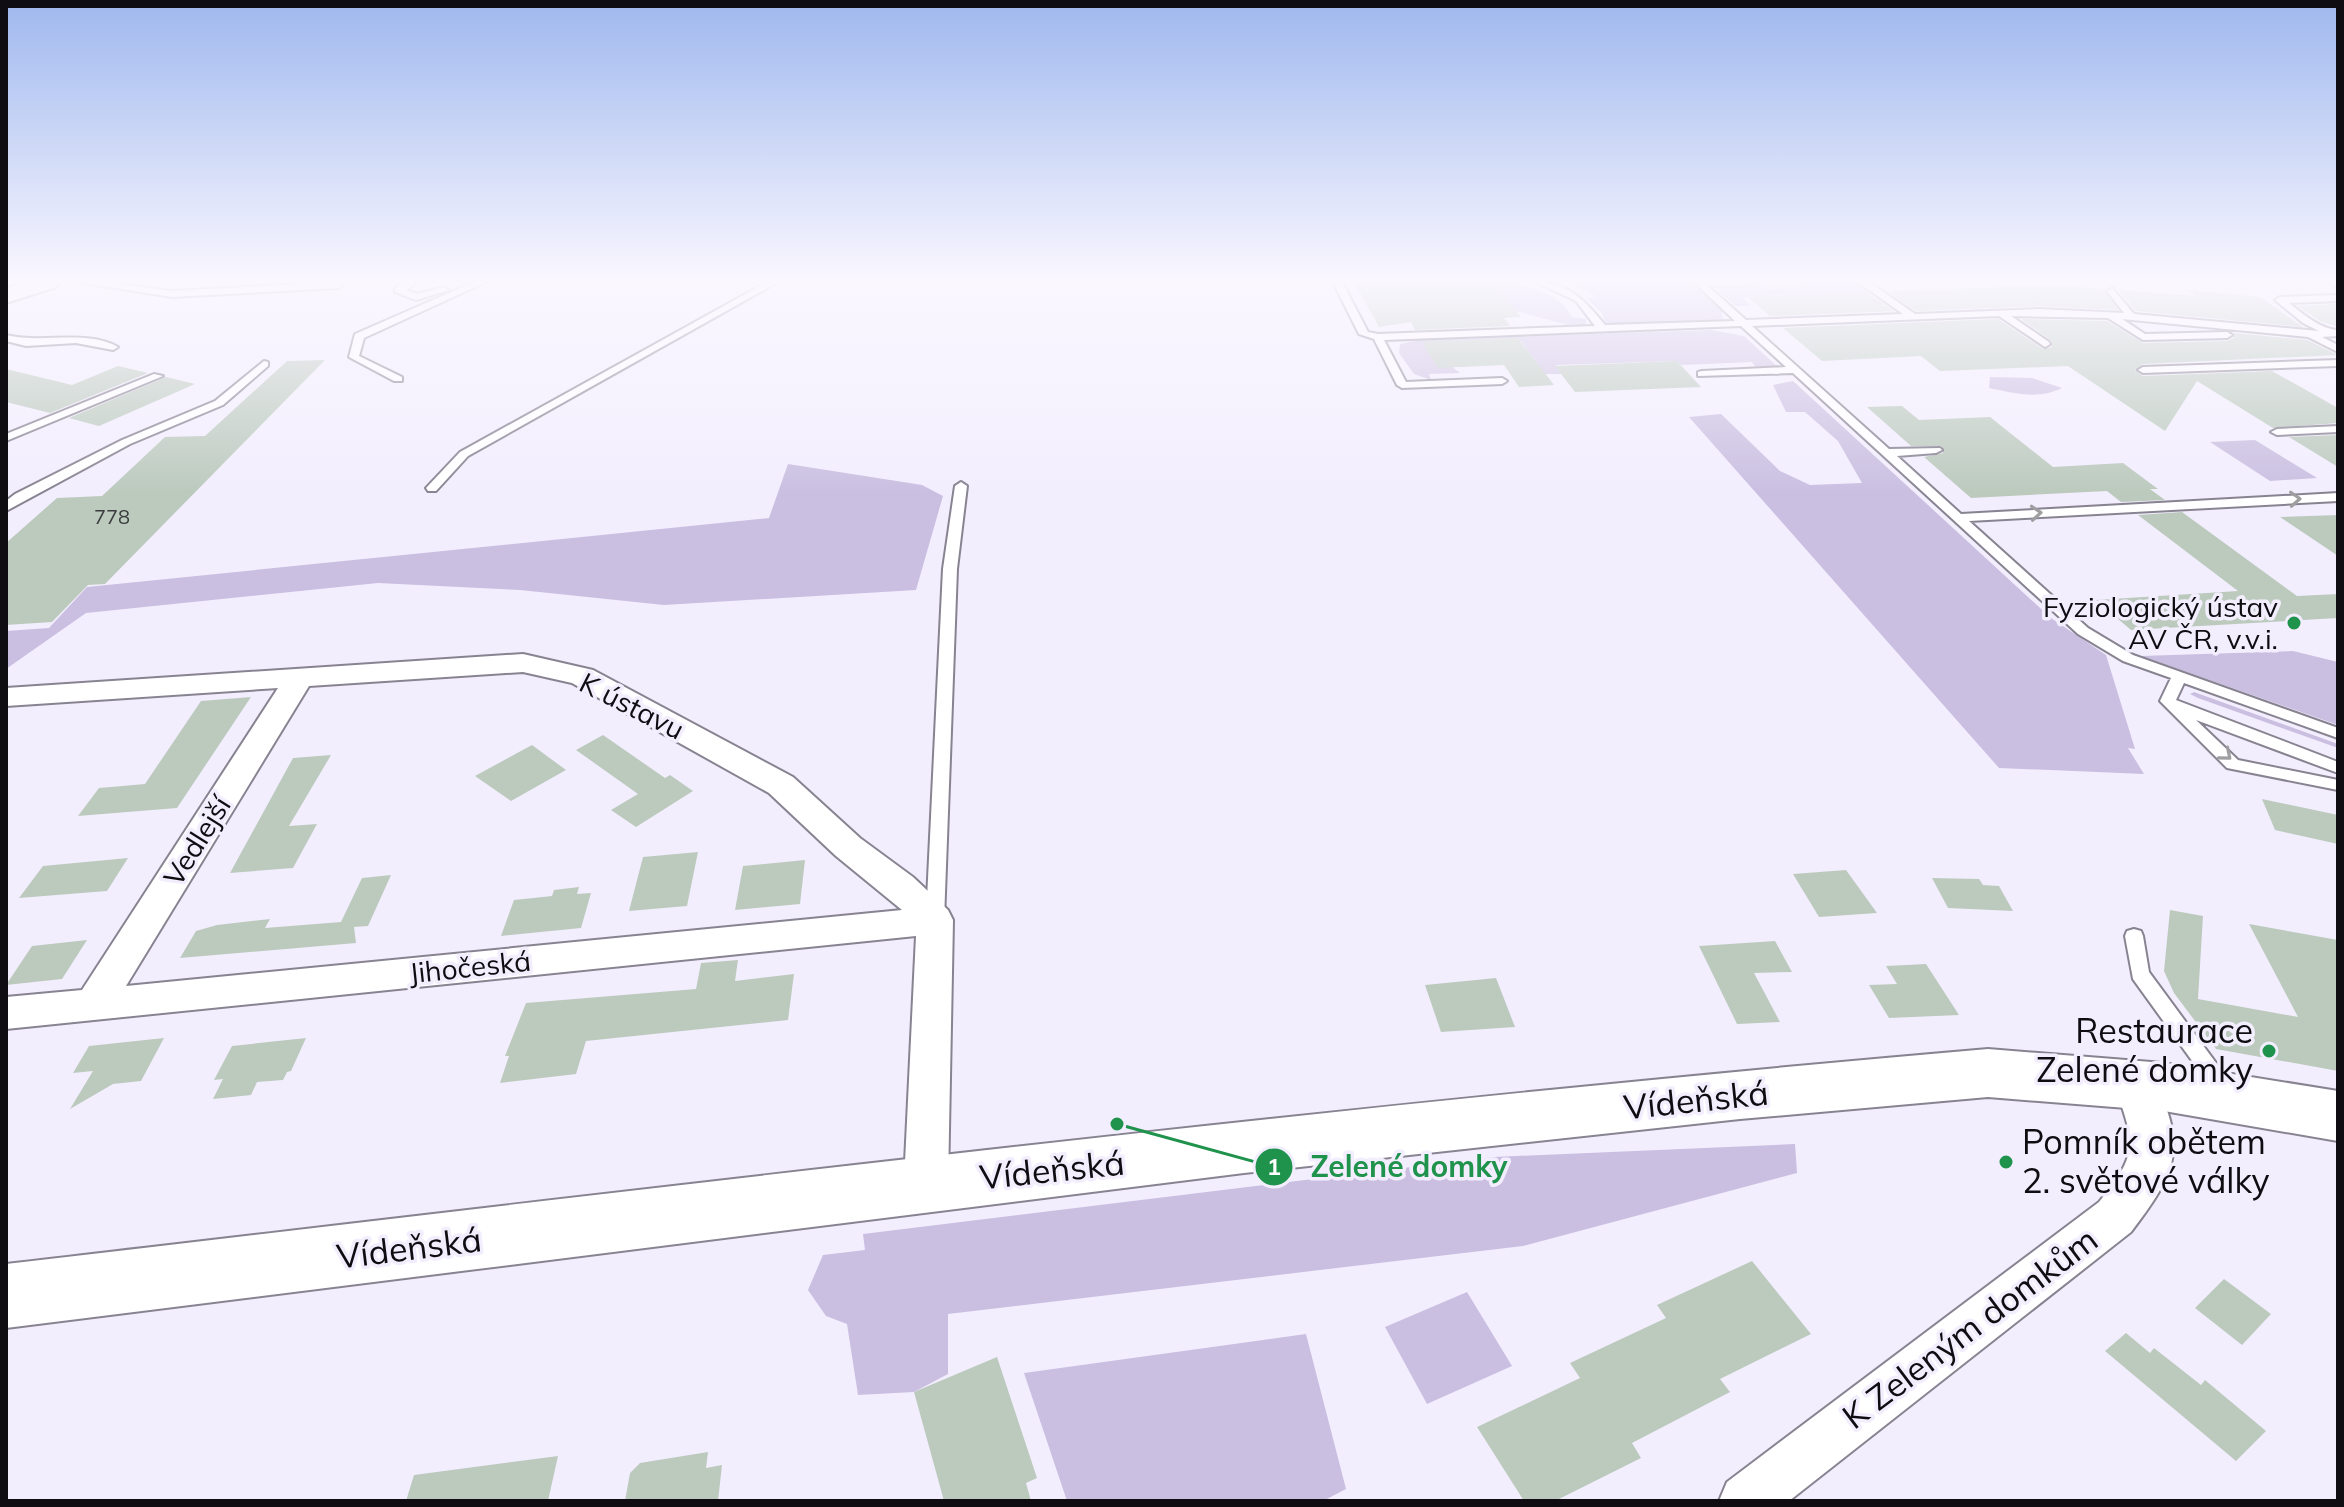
<svg xmlns="http://www.w3.org/2000/svg" width="2344" height="1507" viewBox="0 0 2344 1507" font-family="Mulish,sans-serif">
<rect width="100%" height="100%" fill="#f3eefe"/>
<!-- green -->
<g fill="#cabfe1">
<path d="M1493,282c26,0 67,9 79,35l14,2v6l-11,2 -59,-16z"/>
<polygon points="1567,282 1690,282 1721,309 1723,319 1707,323 1619,326 1605,322 1602,313 1587,299 1596,296"/>
<polygon points="1804,282 1857,282 1873,291 1806,298 1802,294 1743,297 1750,306 1735,306 1718,290 1728,286 1807,285"/>
<polygon points="1712,330 1744,336 1779,368 1757,369 1752,362 1681,365 1677,361 1556,365 1562,374 1541,374 1537,363 1521,341 1425,345 1460,373 1429,374 1431,380 1414,374 1399,353 1400,344 1422,339"/>
<path d="M1990,377l42,1 30,10c-24,12 -48,5 -73,0z"/>
<polygon points="1793,381 2051,618 2106,655 2135,749 2128,748 2144,774 1999,768 1689,417 1721,414 1780,471 1810,485 1862,483 1838,441 1805,412 1786,412 1773,385"/>
<polygon points="2255,440 2317,478 2270,481 2210,442"/>
<polygon points="788,464 922,485 943,496 916,590 664,605 520,590 378,583 86,613 6,669 6,631 49,628 87,587 769,518"/>
<polygon points="2293,651 2338,662 2338,725 2141,656"/>
<polygon points="2194,692 2338,744 2338,748 2198,698 2190,694"/>
<polygon points="1795,1144 1797,1173 1523,1246 948,1314 948,1374 914,1392 858,1395 847,1324 826,1316 808,1290 823,1255 865,1250 863,1234 1494,1157"/>
<polygon points="1467,1292 1512,1366 1427,1404 1385,1327"/>
<polygon points="1306,1334 1346,1489 1323,1501 1067,1501 1024,1373"/>
</g>
<!-- building -->
<g fill="#bccabe">
<polygon points="1354,282 1493,282 1521,317 1504,318 1510,326 1415,330 1411,322 1379,327"/>
<polygon points="2056,285 2105,289 2118,310 2039,306 1916,311 1887,291"/>
<polygon points="2118,290 2195,296 2190,290 2260,297 2303,327 2136,311"/>
<polygon points="1866,292 1894,311 1770,316 1748,297"/>
<polygon points="2338,304 2338,327 2320,321 2297,306"/>
<polygon points="1998,319 2043,349 2052,347 2052,341 2021,319 2107,321 2143,343 2227,341 2234,338 2234,333 2307,340 2338,355 2143,364 2135,371 2143,376 2272,371 2338,408 2338,423 2273,428 2197,381 2165,431 2068,366 1940,371 1921,356 1822,361 1783,328"/>
<polygon points="1518,338 1554,385 1519,387 1504,365 1438,368 1422,342"/>
<polygon points="325,360 105,584 88,585 52,622 6,625 6,543 57,498 102,496 165,437 205,436 287,361"/>
<polygon points="1677,361 1701,387 1575,392 1555,366"/>
<polygon points="118,366 148,373 50,413 6,402 6,369 72,385"/>
<polygon points="166,377 195,384 99,426 69,418"/>
<polygon points="1902,406 1919,420 1990,417 2053,467 2123,463 2158,489 2150,489 2165,500 2121,502 2107,491 1971,498 1924,457 1943,453 1942,446 1911,446 1867,407"/>
<polygon points="2338,435 2338,467 2289,437"/>
<polygon points="2182,512 2297,596 2338,594 2338,618 2131,630 2096,600 2238,591 2138,515"/>
<polygon points="2338,515 2338,556 2280,517"/>
<polygon points="251,697 177,808 78,816 99,788 145,784 201,701"/>
<polygon points="603,735 665,778 670,775 693,791 636,827 611,810 638,794 576,750"/>
<polygon points="532,745 566,770 511,801 475,776"/>
<polygon points="331,755 289,826 317,824 293,868 230,873 293,758"/>
<polygon points="2262,799 2338,815 2338,844 2275,830"/>
<polygon points="698,852 687,906 629,911 643,857"/>
<polygon points="128,858 107,891 19,898 43,866"/>
<polygon points="805,860 800,904 735,910 743,866"/>
<polygon points="1846,870 1877,913 1819,917 1793,874"/>
<polygon points="391,875 368,926 354,927 356,943 180,958 196,931 217,925 270,919 265,928 341,922 362,878"/>
<polygon points="1932,878 1979,879 1983,885 1999,886 2013,911 1948,908"/>
<polygon points="579,887 577,894 591,893 581,928 501,936 514,900 552,896 554,890"/>
<polygon points="2170,910 2203,916 2198,999 2298,1017 2249,924 2338,940 2338,1071 2216,1049 2174,993 2164,971"/>
<polygon points="87,940 62,979 6,985 32,946"/>
<polygon points="1775,941 1792,972 1754,973 1780,1022 1737,1024 1699,946"/>
<polygon points="738,960 735,981 794,974 788,1020 586,1041 576,1074 500,1083 509,1056 505,1056 526,1003 696,989 701,963"/>
<polygon points="1926,964 1959,1015 1889,1018 1869,985 1897,984 1886,966"/>
<polygon points="1496,978 1515,1027 1441,1032 1425,985"/>
<polygon points="164,1038 141,1081 113,1084 70,1109 93,1071 73,1073 89,1046"/>
<polygon points="306,1038 291,1071 287,1072 283,1080 257,1082 251,1095 213,1099 223,1079 214,1080 232,1046"/>
<polygon points="1752,1261 1811,1334 1720,1379 1730,1392 1632,1443 1641,1458 1555,1501 1524,1501 1477,1427 1580,1378 1570,1363 1666,1318 1657,1305"/>
<polygon points="2224,1279 2271,1314 2242,1345 2195,1308"/>
<polygon points="2126,1333 2150,1353 2154,1348 2201,1385 2205,1380 2266,1431 2236,1461 2105,1351"/>
<polygon points="997,1357 1037,1478 1026,1483 1031,1501 944,1501 914,1392"/>
<polygon points="708,1452 706,1468 722,1465 718,1501 625,1501 630,1473 640,1463"/>
<polygon points="558,1456 548,1501 406,1501 414,1475"/>
</g>
<g fill="none" stroke-linecap="round" stroke-linejoin="round">
<!-- service casing -->
<g stroke="#888391" stroke-width="4">
<g id="service">
<polygon points="78,282 102,282 172,291 338,282 343,285 338,288 172,297"/>
<polygon points="407,282 418,282 406,290 417,294 444,287 449,290 416,300 395,292 395,288"/>
<polygon points="474,282 486,282 364,338 359,356 402,377 402,381 394,381 349,357 355,334"/>
<polygon points="767,282 778,282 468,456 436,491 428,491 426,488 460,452"/>
<path d="M1333,282h9l26,50 10,2 217,-8 -19,-25 -40,-19c33,0 50,20 69,43l130,-4 -41,-39h59l-4,3 -41,1 38,34 157,-6 -45,-32h11l46,32 124,-5 85,4 -17,-22 5,-3 22,26 185,17 -16,-8 -28,-23 5,-3 58,-2v6l-49,2c14,11 31,26 49,27v6l-16,1 16,8v7l-30,-15 -186,-18 23,15 82,-2 5,3 -5,3 -84,2 -35,-22 -97,-2 38,26 1,2 -5,3 -46,-31 -247,10 137,123 51,-1 2,2 -6,3 -39,3 64,58 377,-21v8l-369,20 119,107 45,27 205,73v10l-154,-55 -8,17 162,62v11l-142,-53 42,40 100,20v10l-111,-22 -67,-67 11,-23 -48,-17 -45,-27 -285,-261 -95,3v-4l4,-1 84,-4 -45,-41 -357,14 22,42 96,-4 5,3 -5,3 -100,4 -5,-3 -23,-46 -15,-5z"/>
<polygon points="2329,282 2338,282 2338,287"/>
<path d="M6,335c35,9 81,-6 112,12l-5,3 -37,-7 -50,3 -20,-5z"/>
<polygon points="2338,360 2338,366 2143,373 2138,370 2143,367"/>
<polygon points="264,361 268,362 268,366 223,405 130,444 6,511 6,501 15,494 122,440 215,401"/>
<polygon points="154,374 163,376 6,441 6,434"/>
<polygon points="2338,426 2338,432 2277,435 2271,432 2277,429"/>
<polygon points="961,482 967,486 957,569 944,920 942,925 928,925 926,920 943,569 955,486"/>
<polygon points="2134,929 2141,931 2143,936 2149,972 2230,1082 2233,1088 2230,1094 2223,1097 2216,1094 2133,979 2125,936 2127,931"/>
</g>
</g>
<!-- minor casing -->
<g stroke="#888391" stroke-width="4">
<g id="minor">
<path d="M523,654l70,16 200,107 67,61 53,39 35,33 5,10 -5,263 -6,14 -16,6 -16,-6 -6,-14 12,-247 -910,93v-32l76,-7 196,-302 -272,18v-18zM523,672l49,11 197,110 67,63 66,54 -776,76 183,-300z"/>
<path d="M2135,1066l15,5c37,74 30,97 -19,161l-342,269h-70l8,-19 372,-280c42,-51 35,-59 15,-119l6,-12z"/>
</g>
</g>
<!-- tertiary casing -->
<g stroke="#888391" stroke-width="4">
<polygon id="tertiary" points="26,282 59,282 56,287 6,303 6,288"/>
</g>
<!-- secondary casing -->
<g stroke="#888391" stroke-width="4">
<path id="secondary" d="M1988,1049l176,14 174,28v50l-174,-30 -176,-14 -248,22 -496,54 -1238,155v-64c660,-77 1320,-158 1982,-215z"/>
</g>
<!-- service -->
<use href="#service" fill="#fff" fill-rule="evenodd"/>
<!-- minor -->
<use href="#minor" fill="#fff" fill-rule="evenodd"/>
<!-- tertiary -->
<use href="#tertiary" fill="#fff" fill-rule="evenodd"/>
<!-- secondary -->
<use href="#secondary" fill="#fff" fill-rule="evenodd"/>
</g>
<!-- one-way arrows -->
<defs><path id="oneway-chevron" d="M-2-3.5L2.5 0L-2 3.5" fill="none" stroke-width="1.6" stroke-linecap="round" stroke-linejoin="round" transform="scale(2)"/></defs>
<g stroke="#9f9ea0">
<use href="#oneway-chevron" transform="translate(2295 499) rotate(-3)"/>
<use href="#oneway-chevron" transform="translate(2036 513) rotate(-4)"/>
<use href="#oneway-chevron" transform="translate(2226 755) rotate(40)"/>
</g>
<!-- sky -->
<linearGradient id="sky" x2="0" y2="1"><stop stop-color="#9fb8ee"/><stop offset="0.57" stop-color="#faf7ff"/><stop offset="1" stop-color="#faf7ff" stop-opacity="0"/></linearGradient>
<rect width="2344" height="493" fill="url(#sky)"/>
<!-- markers -->
<g fill="#1f924c" stroke="#f3eefe" stroke-width="3">
<circle cx="2294" cy="623" r="8"/>
<circle cx="2269" cy="1051" r="8"/>
<circle cx="2006" cy="1162" r="8"/>
</g>
<g text-anchor="middle" stroke-width="7" stroke-linejoin="round" paint-order="stroke">
<!-- far-number labels -->
<g font-size="20" fill="#3a3c3d">
<text x="112" y="524">778</text>
</g>
<!-- poi labels -->
<g font-size="28" fill="#0f0d12" stroke="#f3eefe" text-anchor="end">
<text x="2278" y="617">Fyziologický ústav<tspan x="2278" dy="32">AV ČR, v.v.i.</tspan></text>
</g>
<!-- street labels -->
<g font-size="28" fill="#0f0d12" stroke="#f3eefe">
<text transform="translate(632 706) rotate(27)" y="10">K ústavu</text>
<text transform="translate(197 841) rotate(-58)" y="10">Vedlejší</text>
<text transform="translate(470 967) rotate(-6)" y="10">Jihočeská</text>
</g>
<!-- near-poi labels -->
<g font-size="34" fill="#0f0d12" stroke="#f3eefe" text-anchor="end">
<text x="2253" y="1043">Restaurace<tspan x="2253" dy="39">Zelené domky</tspan></text>
<text x="2022" y="1154" text-anchor="start">Pomník obětem<tspan x="2022" dy="39">2. světové války</tspan></text>
</g>
<!-- near-street labels -->
<g font-size="34" fill="#0f0d12" stroke="#f3eefe">
<text transform="translate(1696 1100) rotate(-6)" y="12">Vídeňská</text>
<text transform="translate(1052 1170) rotate(-6)" y="12">Vídeňská</text>
<text transform="translate(409 1248) rotate(-7)" y="12">Vídeňská</text>
<text transform="translate(1970 1328) rotate(-37)" y="12">K Zeleným domkům</text>
</g>
</g>
<!-- callouts -->
<path fill="none" stroke="#1f924c" stroke-width="3" d="M1117 1124L1274 1167"/>
<g fill="#1f924c" stroke="#f3eefe" stroke-width="3">
<circle cx="1117" cy="1124" r="8"/>
<circle cx="1274" cy="1167" r="20"/>
</g>
<g font-size="24" text-anchor="middle" font-weight="bold" fill="#fff">
<text x="1274" y="1175">1</text>
</g>
<g font-size="30" text-anchor="middle" font-weight="bold" fill="#1f924c" stroke="#f3eefe" stroke-width="7" stroke-linejoin="round" paint-order="stroke">
<text x="1409" y="1177">Zelené domky</text>
</g>
<!-- border -->
<rect width="2344" height="1507" fill="none" stroke="#0f0d12" stroke-width="16"/>
</svg>
